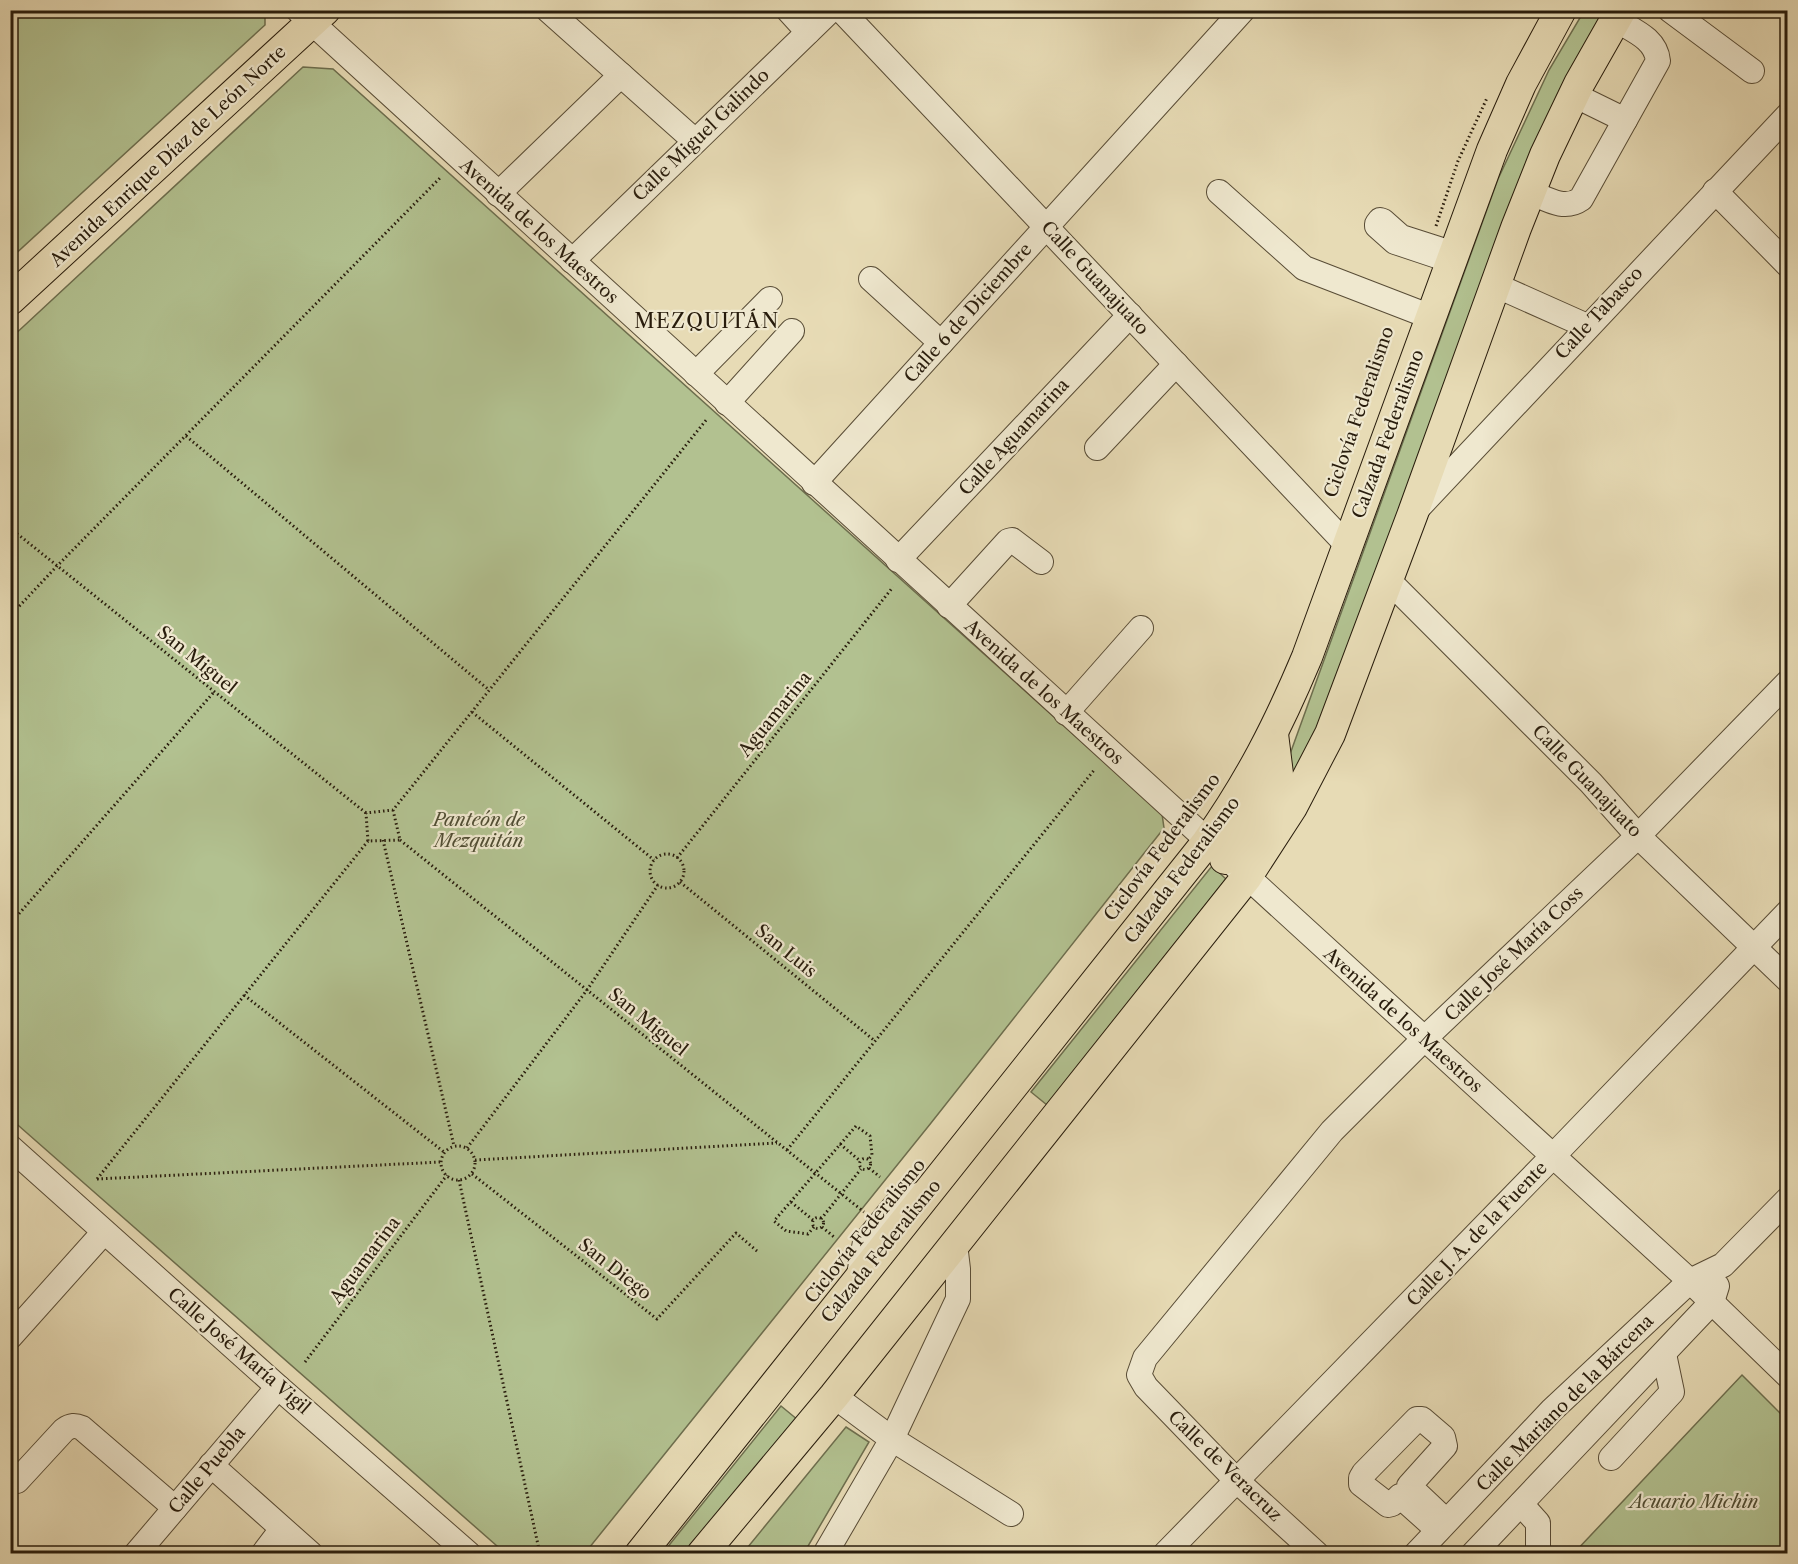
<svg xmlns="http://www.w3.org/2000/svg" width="1798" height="1564" viewBox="0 0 1798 1564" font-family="'Libre Caslon Text',serif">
<rect width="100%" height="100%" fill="#e7dbb5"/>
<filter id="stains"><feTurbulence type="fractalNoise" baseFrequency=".00333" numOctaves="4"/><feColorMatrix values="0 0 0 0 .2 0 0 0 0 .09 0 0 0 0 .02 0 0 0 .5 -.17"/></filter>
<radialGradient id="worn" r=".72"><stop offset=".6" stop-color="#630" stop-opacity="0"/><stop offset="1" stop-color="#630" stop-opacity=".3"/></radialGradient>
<!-- green -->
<g fill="#b2c190" stroke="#6d6e4e" stroke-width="1.5">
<polygon points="11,10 265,11 265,25 11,258"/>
<polygon points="1584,11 1606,11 1323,721 1292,783 1281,779 1498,179 1549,70"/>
<polygon points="303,67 333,69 1162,814 1164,828 931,1123 585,1553 505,1553 11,1119 11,338"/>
<polygon points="1212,866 1226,879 1047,1105 1031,1092"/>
<polygon points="1742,1375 1787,1420 1787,1449 1782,1466 1781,1504 1787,1527 1787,1553 1574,1553"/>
<polygon points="781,1406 798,1420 692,1553 662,1554"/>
<polygon points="846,1427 869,1442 804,1553 743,1553"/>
</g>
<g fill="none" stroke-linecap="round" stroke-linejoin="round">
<!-- minor casing -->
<g stroke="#584c36" stroke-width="26">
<g id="minor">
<polyline points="298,10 1690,1281 1788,1376"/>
<polyline points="548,10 695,141"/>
<polyline points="788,10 808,32"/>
<polyline points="841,10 1348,546"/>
<polyline points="1670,10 1752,71"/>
<polyline points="1574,95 1625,120"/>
<polyline points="1715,191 1788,265"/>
<polyline points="1219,192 1304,268 1431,317"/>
<path d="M1530,192c17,7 34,19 51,7l77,-138c-2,-22 -24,-30 -42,-41"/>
<polyline points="498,194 621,75"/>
<polyline points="572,261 831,10"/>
<polyline points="1452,261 1395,242 1377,226 1377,224 1380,220 1383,221 1401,237 1454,254"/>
<polyline points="871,279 941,343"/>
<polyline points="1495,285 1587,326"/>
<polyline points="696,374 770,299"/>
<polyline points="727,403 792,331"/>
<polyline points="1097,448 1176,364"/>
<polyline points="814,483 1243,10"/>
<polyline points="1419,507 1788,115"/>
<polyline points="898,560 1130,315"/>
<polyline points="1388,580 1591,783 1638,836 1788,980"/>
<polyline points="949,606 1008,541 1012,540 1041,562"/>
<polyline points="1066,713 1141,628"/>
<polyline points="10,1147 278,1387 469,1554"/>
<polyline points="858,1280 865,1242 897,1203 929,1191"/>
<polyline points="10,1337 104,1232"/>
<polyline points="834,1396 892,1439 1011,1514"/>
<polyline points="1611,1458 1672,1392 1664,1354"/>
<polyline points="211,1465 311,1554"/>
<path d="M17,1481l47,-51c7,-5 11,-5 18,-2l93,80"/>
<polyline points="1521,1504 1538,1523 1538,1554"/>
<polyline points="1438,1530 1400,1496 1392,1504 1388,1505 1361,1484 1361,1478 1364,1473 1417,1419 1422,1419 1443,1437 1445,1446 1409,1486 1446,1521"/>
<polyline points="136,1554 278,1387"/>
<polyline points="263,1554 282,1529"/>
<polyline points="825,1554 892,1439 958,1299 958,1269 955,1244"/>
<polyline points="1165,1554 1553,1156 1788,912"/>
<polyline points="1317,1554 1236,1480 1146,1387 1139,1375 1145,1358 1332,1131 1424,1039 1638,836 1788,682"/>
<polyline points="1416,1554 1552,1410 1690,1281 1723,1265 1788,1199"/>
<polyline points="1473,1554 1712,1302 1717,1286"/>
</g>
</g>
<!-- major casing -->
<g stroke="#281c0c" stroke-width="32">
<g id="major">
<polyline points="10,300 325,10"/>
<polyline points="1225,859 1255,816 1278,774 1273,734"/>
<path d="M640,1554l567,-712c43,-61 71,-116 100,-185l185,-507 29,-66 40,-74"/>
<polyline points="702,1554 834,1396 1246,878 1292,807 1330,734 1413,513 1516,228 1545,155 1579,84 1621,10"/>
</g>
</g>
<!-- path -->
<g stroke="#281c0c" stroke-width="3" stroke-dasharray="1.5 3" stroke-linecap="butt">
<polyline points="1436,226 1458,161 1487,98"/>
<polyline points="186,436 489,690"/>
<polyline points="10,528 366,813"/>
<polyline points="10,616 57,566 440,178"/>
<polyline points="472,712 654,860"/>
<polyline points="393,810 400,840 368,841 366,813 393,810 707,419"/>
<polyline points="383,840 454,1146"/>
<polyline points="400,840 864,1212"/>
<circle cx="667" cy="871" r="17"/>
<polyline points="677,858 893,587"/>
<polyline points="680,882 875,1041"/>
<polyline points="10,924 214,692"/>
<polyline points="244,995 444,1152"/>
<polyline points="840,1144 859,1160"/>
<circle cx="458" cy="1163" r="17"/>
<polyline points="467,1148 587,990 658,885"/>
<polyline points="787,1150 1095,769"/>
<circle cx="865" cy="1164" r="5.5"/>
<polyline points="475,1160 777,1143"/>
<polyline points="869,1168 880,1177"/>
<polyline points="472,1174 657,1319 736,1233 757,1251"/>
<polyline points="97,1179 368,841"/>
<polyline points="97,1179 441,1162"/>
<polyline points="459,1180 540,1554"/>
<polyline points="791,1202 813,1220"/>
<circle cx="818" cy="1223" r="5.5"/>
<polyline points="821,1219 861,1169"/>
<polyline points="814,1227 808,1234 786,1231 774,1221 856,1126 870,1136 872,1155 868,1160"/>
<polyline points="822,1227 834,1237"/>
<polyline points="305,1362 447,1175"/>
</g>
<!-- minor -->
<use href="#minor" stroke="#efe8cf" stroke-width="24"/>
<!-- major -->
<use href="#major" stroke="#e7dbb5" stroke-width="30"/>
</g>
<g text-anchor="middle" stroke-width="4.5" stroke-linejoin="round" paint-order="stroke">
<!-- street labels -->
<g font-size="18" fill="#281c0c" stroke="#efe8cf">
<text transform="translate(701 135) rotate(-44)" y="6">Calle Miguel Galindo</text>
<text transform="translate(168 156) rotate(-43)" y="6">Avenida Enrique Díaz de León Norte</text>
<text transform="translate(539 231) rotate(42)" y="6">Avenida de los Maestros</text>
<text transform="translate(1095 278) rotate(47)" y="6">Calle Guanajuato</text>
<text transform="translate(968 313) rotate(-48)" y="6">Calle 6 de Diciembre</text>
<text transform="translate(1599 313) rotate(-47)" y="6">Calle Tabasco</text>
<text transform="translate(1359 412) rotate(-71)" y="6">Ciclovía Federalismo</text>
<text transform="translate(1388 434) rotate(-70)" y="6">Calzada Federalismo</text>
<text transform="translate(1014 437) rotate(-47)" y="6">Calle Aguamarina</text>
<text transform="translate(197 660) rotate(39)" y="6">San Miguel</text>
<text transform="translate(1044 692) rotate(42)" y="6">Avenida de los Maestros</text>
<text transform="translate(775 714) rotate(-51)" y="6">Aguamarina</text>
<text transform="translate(1587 781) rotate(46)" y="6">Calle Guanajuato</text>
<text transform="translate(1162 847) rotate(-53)" y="6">Ciclovía Federalismo</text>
<text transform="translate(1182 870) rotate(-53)" y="6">Calzada Federalismo</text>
<text transform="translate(786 951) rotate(39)" y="6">San Luis</text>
<text transform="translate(1514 954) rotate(-44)" y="6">Calle José María Coss</text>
<text transform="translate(1403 1020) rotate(42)" y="6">Avenida de los Maestros</text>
<text transform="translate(648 1022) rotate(39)" y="6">San Miguel</text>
<text transform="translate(865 1231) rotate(-51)" y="6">Ciclovía Federalismo</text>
<text transform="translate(1477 1234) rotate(-46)" y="6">Calle J. A. de la Fuente</text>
<text transform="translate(881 1251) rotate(-51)" y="6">Calzada Federalismo</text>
<text transform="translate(365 1260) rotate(-53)" y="6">Aguamarina</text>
<text transform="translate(615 1269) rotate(38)" y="6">San Diego</text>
<text transform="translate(239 1351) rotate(41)" y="6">Calle José María Vigil</text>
<text transform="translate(1565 1403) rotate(-45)" y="6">Calle Mariano de la Bárcena</text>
<text transform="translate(1225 1466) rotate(44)" y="6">Calle de Veracruz</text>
<text transform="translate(207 1470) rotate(-50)" y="6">Calle Puebla</text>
</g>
<!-- park labels -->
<g font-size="18" font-style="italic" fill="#514e34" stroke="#efe8cf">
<text x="479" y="826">Panteón de<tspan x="479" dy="21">Mezquitán</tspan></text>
<text x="1694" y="1508">Acuario Michin</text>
</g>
<!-- neighbourhood labels -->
<g font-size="20" letter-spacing="1.5" fill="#281c0c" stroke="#efe8cf">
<text x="707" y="328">MEZQUITÁN</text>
</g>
</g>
<!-- margin -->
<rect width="1798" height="1564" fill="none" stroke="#e7dbb5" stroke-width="36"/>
<rect x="12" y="12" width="1774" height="1540" fill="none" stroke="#281c0c" stroke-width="3"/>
<rect x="18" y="18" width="1762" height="1528" fill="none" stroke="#281c0c" stroke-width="1.5"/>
<rect width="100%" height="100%" filter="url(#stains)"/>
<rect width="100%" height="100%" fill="url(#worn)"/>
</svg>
